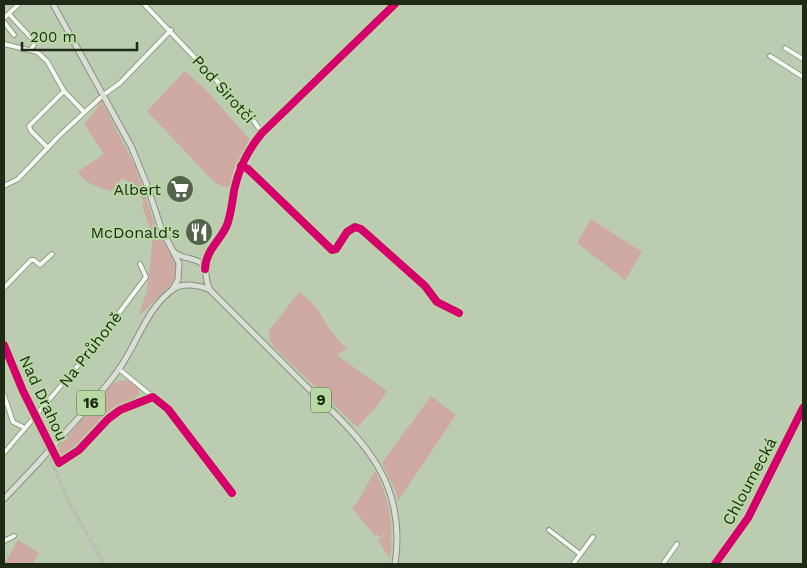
<svg xmlns="http://www.w3.org/2000/svg" width="807" height="568" viewBox="0 0 807 568" font-family="'Work Sans',sans-serif">
<rect width="100%" height="100%" fill="#bbccb0"/>
<!-- green -->
<g fill="#ceaaa2">
<polygon points="185,71 207,91 250,140 235,167 230,187 222,186 213,181 147,111"/>
<path d="M101,100l35,68 21,63 19,31 1,8 -5,14 -34,33 9,-26 6,-54 -11,-31 2,-5 -15,-19 -7,-4 -10,13c-12,-3 -27,-7 -34,-19l26,-18 -20,-30 15,-18 -1,-4z"/>
<polygon points="591,219 642,252 625,280 577,243"/>
<path d="M299,292c6,5 16,12 20,19 7,14 17,27 28,38l-8,4 -1,3 49,35 -10,15 -20,21 -81,-78 -6,-8 -1,-13 3,-1z"/>
<path d="M127,380l12,7v7c-2,4 -31,22 -36,23l-33,35 -7,4 -5,-3 -2,-3 56,-66 7,-3z"/>
<polygon points="431,396 456,415 398,501 396,492 382,463"/>
<path d="M375,471c15,28 19,56 15,88l-12,-19 10,-7 -9,4 -2,-3 -2,2 -23,-28 5,-5z"/>
<polygon points="18,540 39,553 32,564 4,564"/>
</g>
<g fill="none" stroke-linecap="round" stroke-linejoin="round">
<!-- minor casing -->
<g stroke="#7e8b76" stroke-width="5.5">
<g id="minor">
<polyline points="144,4 251,117 262,133"/>
<polyline points="9,14 33,40 34,45 30,50"/>
<polyline points="4,18 19,4"/>
<polyline points="4,22 14,35"/>
<polyline points="4,44 37,52 47,61 64,91 84,112"/>
<polyline points="785,48 803,59"/>
<polyline points="770,56 803,77"/>
<polyline points="106,93 120,83 171,30"/>
<polyline points="48,148 31,131 29,126 64,91"/>
<polyline points="241,166 248,169 332,250 336,249 347,232 355,227 361,229 425,286 437,302 459,313"/>
<polyline points="4,186 18,179 59,136 100,98"/>
<path d="M205,268c1,-16 15,-26 21,-41 5,-11 6,-23 8,-34 4,-24 12,-42 28,-60l133,-129"/>
<polyline points="4,288 31,260 34,260 40,265 52,254"/>
<polyline points="4,345 23,391 59,463 79,450 108,419 120,410 153,397 168,409 232,493"/>
<polyline points="119,369 153,397"/>
<polyline points="4,395 13,422 25,428"/>
<polyline points="4,453 92,349 146,277 140,264"/>
<polyline points="549,530 580,554"/>
<polyline points="4,541 14,536"/>
<polyline points="573,564 593,537"/>
<polyline points="663,564 677,544"/>
<polyline points="715,564 748,518 803,408"/>
</g>
</g>
<!-- major casing -->
<g stroke="#85927d" stroke-width="7">
<g id="major">
<polyline points="53,4 131,146 147,185 161,228 179,263 178,280 172,290"/>
<path d="M174,252c9,8 23,5 29,13 5,7 1,17 8,26 31,31 61,61 92,92 56,54 105,95 92,181"/>
<path d="M62,436c19,-21 40,-43 57,-67 19,-26 28,-63 56,-81 9,-5 24,-3 33,1"/>
<polyline points="4,499 38,463"/>
</g>
</g>
<!-- minor -->
<use href="#minor" stroke="#f5f7f3" stroke-width="4"/>
<!-- major -->
<use href="#major" stroke="#daded6" stroke-width="5"/>
<!-- rail casing -->
<g stroke="#b7bbb4" stroke-width="3">
<polyline id="rail" points="4,353 71,506 104,564"/>
</g>
<!-- rail -->
<use href="#rail" stroke="#b8d9a3" stroke-width="1" stroke-dasharray="4" stroke-linecap="butt"/>
<!-- major-bridge casing -->
<g stroke="#85927d" stroke-width="7" stroke-linecap="butt">
<polyline id="major-bridge" points="38,463 62,436"/>
</g>
<!-- major-bridge -->
<use href="#major-bridge" stroke="#daded6" stroke-width="5"/>
<!-- cycleway casing -->
<g stroke="#b8d9a3" stroke-width="11">
<g id="cycleway">
<polyline points="241,166 248,169 332,250 336,249 347,232 355,227 361,229 425,286 437,302 459,313"/>
<path d="M205,269c0,-18 16,-29 22,-44 4,-11 5,-22 7,-34 5,-23 13,-40 28,-58l133,-129"/>
<polyline points="4,345 23,391 59,463 79,450 108,419 120,410 153,397 168,409 232,493"/>
<polyline points="715,564 748,518 803,408"/>
</g>
</g>
<!-- cycleway -->
<use href="#cycleway" stroke="#d6006c" stroke-width="8"/>
</g>
<!-- icons -->
<defs>
<g id="supermarket-disc" transform="scale(1.4375)"><circle r="9.5" fill="#55634c" stroke="#b8d9a3"/><path d="M-6-5.5h2.5l.6 2H6L4.5 2H-2.5L-4.4-4H-6ZM-1.5 3.2a1.3 1.3 0 1 0 .1 0ZM3 3.2a1.3 1.3 0 1 0 .1 0Z" fill="#fff"/></g>
<g id="restaurant-disc" transform="scale(1.4375)"><circle r="9.5" fill="#55634c" stroke="#b8d9a3"/><path d="M-5-6h1v4h1v-4h1v4h1v-4h1v5L-1.5 .5V6h-2V.5L-5-1ZM5-6V6H3V1.5H1.5Q1.5-4 5-6Z" fill="#fff"/></g>
</defs>
<g fill-rule="evenodd">
<use href="#supermarket-disc" x="180" y="189"/>
<use href="#restaurant-disc" x="199" y="232"/>
</g>
<g text-anchor="middle" stroke-width="4" stroke-linejoin="round" paint-order="stroke">
<!-- shield labels -->
<g fill="#b8d9a3" stroke="#4c5e40" stroke-width="1">
<rect x="311" y="387.5" width="20" height="25" rx="4"/>
<rect x="77" y="390.5" width="28" height="25" rx="4"/>
</g>
<g font-size="15" font-weight="bold" fill="#1e2a16">
<text x="321" y="405">9</text>
<text x="91" y="408">16</text>
</g>
<!-- street labels -->
<g font-size="16" fill="#1e2a16" stroke="#b8d9a3">
<text transform="translate(224 89) rotate(48)" y="6">Pod Sirotčí</text>
<text transform="translate(90 349) rotate(-52)" y="6">Na Průhoně</text>
<text transform="translate(44 398) rotate(65)" y="6">Nad Drahou</text>
<text transform="translate(749 481) rotate(-62)" y="6">Chloumecká</text>
</g>
<!-- poi labels -->
<g font-size="16" fill="#1e2a16" stroke="#b8d9a3" text-anchor="end">
<text x="161" y="195">Albert</text>
<text x="180" y="238">McDonald's</text>
</g>
</g>
<!-- border -->
<rect width="807" height="568" fill="none" stroke="#1e2a16" stroke-width="10"/>
<!-- scale -->
<path d="M22 42v8h115v-8" fill="none" stroke="#1e2a16" stroke-width="2.5"/>
<text x="30" y="42" font-size="15" fill="#1e2a16" stroke="#b8d9a3" stroke-width="4" paint-order="stroke">200 m</text>
</svg>
